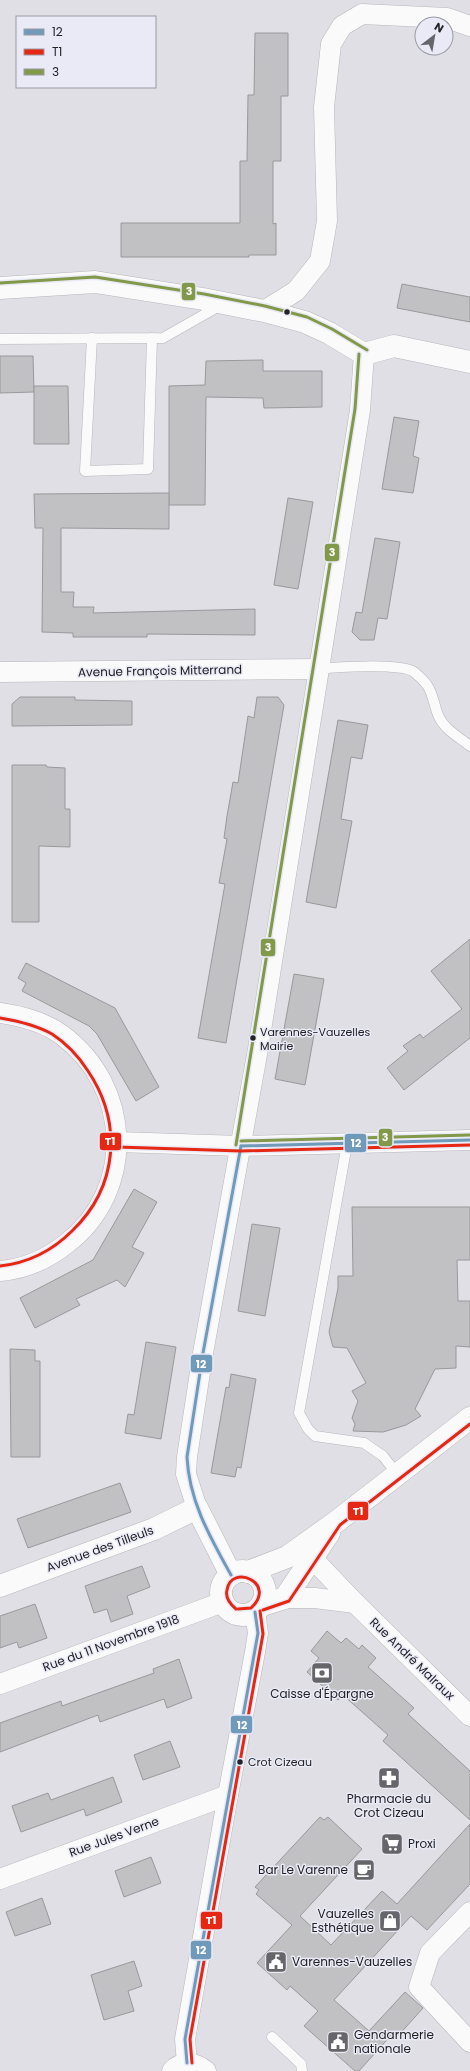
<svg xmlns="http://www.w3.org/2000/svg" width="470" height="2071" viewBox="0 0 470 2071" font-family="Poppins,sans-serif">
<rect width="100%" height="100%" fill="#dfdfe5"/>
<!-- building -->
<g fill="#c1c0c3" stroke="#9a989b">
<polygon points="255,33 288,33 288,96 281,96 281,161 273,161 273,224 276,223 276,255 249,255 249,257 121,257 121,223 240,223 240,161 247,161 248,95 254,95"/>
<polygon points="402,284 470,297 470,322 397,308"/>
<polygon points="0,356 33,356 34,392 0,393"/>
<polygon points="263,360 263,371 322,371 322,407 264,408 263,398 206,397 205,505 169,505 169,386 205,385 206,361"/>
<polygon points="34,386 68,386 69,444 34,444"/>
<polygon points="394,417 419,421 413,456 419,458 413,493 382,489"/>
<polygon points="169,493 169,529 61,528 61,592 74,592 73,607 94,607 93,613 255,609 255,635 147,634 147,637 73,637 73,633 42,632 43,528 35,528 34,494"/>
<polygon points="288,498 313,502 298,589 274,585"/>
<polygon points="375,538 400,542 387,619 378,618 374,640 360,640 352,632 356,612 362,613"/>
<polygon points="20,697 75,697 75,700 132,701 132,725 12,726 12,704"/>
<polygon points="257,697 278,697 284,705 226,1043 198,1038 225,884 219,883 227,839 224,838 227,816 233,782 238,783 248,716 254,718"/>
<polygon points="338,720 368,725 362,759 351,757 341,819 352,821 336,908 306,902"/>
<polygon points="12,765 46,765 47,767 65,768 65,809 70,809 70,847 39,846 39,922 12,922"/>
<polygon points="470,939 470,1038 404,1090 387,1068 408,1051 403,1046 420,1034 423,1038 462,1009 431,971"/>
<polygon points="26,963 115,1008 159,1087 136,1101 97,1034 89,1026 22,991 26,983 18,978"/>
<polygon points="294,974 324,979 305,1085 275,1079"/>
<polygon points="134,1189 157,1202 132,1247 144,1253 125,1287 117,1280 76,1299 80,1305 35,1328 20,1298 93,1260"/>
<polygon points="352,1207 470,1207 470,1260 457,1260 458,1301 470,1301 470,1347 456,1346 456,1368 435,1369 415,1409 421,1416 406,1425 383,1432 353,1431 355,1424 352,1418 358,1401 352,1391 366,1383 347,1348 333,1347 329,1332 338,1288 338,1276 353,1276"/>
<polygon points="252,1224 280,1228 265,1316 238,1311"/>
<polygon points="146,1342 176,1347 161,1439 125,1433 128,1414 134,1415"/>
<polygon points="10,1349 35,1350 35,1361 40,1361 40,1457 11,1457"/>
<polygon points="231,1374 256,1379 241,1468 237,1467 235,1477 211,1473 226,1387 229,1388"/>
<polygon points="120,1483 131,1512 28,1548 17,1519"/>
<polygon points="142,1566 150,1587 127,1596 133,1614 111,1622 107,1609 94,1613 85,1586"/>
<polygon points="35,1604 47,1638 19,1648 17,1642 0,1648 0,1616"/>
<polygon points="327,1631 341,1643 346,1638 359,1649 362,1645 376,1658 368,1667 414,1708 408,1714 470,1771 470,1820 383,1741 388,1735 343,1695 338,1700 307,1672 319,1658 311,1651"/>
<polygon points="179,1659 192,1698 167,1708 164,1699 100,1722 98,1715 0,1752 0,1723 61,1701 62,1706 154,1673 153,1669"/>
<polygon points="170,1741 180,1767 143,1780 134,1755"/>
<polygon points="113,1777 122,1802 86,1816 84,1809 21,1832 12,1806 48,1793 51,1800"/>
<polygon points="320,1817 324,1820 328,1817 362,1849 300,1916 331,1945 382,1891 397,1904 470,1824 470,1884 427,1930 411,1916 334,2000 369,2031 405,1992 423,2008 398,2036 394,2032 359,2071 355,2071 304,2026 318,2011 290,1986 287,1990 257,1963 292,1925 256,1894 259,1890 255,1887"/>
<polygon points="151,1857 161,1883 124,1897 115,1871"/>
<polygon points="42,1898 51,1924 15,1936 6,1912"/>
<polygon points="134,1961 142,1986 128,1991 134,2011 104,2020 91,1975"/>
</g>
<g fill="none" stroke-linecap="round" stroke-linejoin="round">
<!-- service casing -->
<g stroke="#b6b6bb" stroke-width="11">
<g id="service">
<polyline points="92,338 85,471 148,469 152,338"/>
<polyline points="0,339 163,338 221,305"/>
<path d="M319,669c17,-2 82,-6 95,3 4,3 10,9 13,13 7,10 7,22 12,32 6,13 20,20 31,29"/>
<polyline points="347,1144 299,1413 308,1429 315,1436 364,1443 383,1456 397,1474"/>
<polyline points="272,2037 301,2064 302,2071"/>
</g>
</g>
<!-- minor casing -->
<g stroke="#b6b6bb" stroke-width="21">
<g id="minor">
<polyline points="264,311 296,291 320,261 327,221 324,107 331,44 342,26 362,14 447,18 470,26"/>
<polyline points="0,672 319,669"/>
<path d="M0,1013c21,3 44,9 62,22 70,52 74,156 4,209 -19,15 -41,25 -66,27"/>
<polyline points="117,1142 241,1146 470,1140"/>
<polyline points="197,1508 186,1474 187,1457 203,1353 258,1049 319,669 360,410 364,354"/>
<polyline points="312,1558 355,1603 470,1716"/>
<polyline points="285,1598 315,1598 355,1603"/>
<polyline points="0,1684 223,1602"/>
<polyline points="0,1879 228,1795"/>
<polyline points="470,1912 430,1953 419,1987 470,2042"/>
<polyline points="187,2063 185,2039 228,1795 255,1652 258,1633 255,1612"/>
<path d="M172,2071c10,-11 23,-9 34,0"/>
</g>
</g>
<!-- tertiary casing -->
<g stroke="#b6b6bb" stroke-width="23">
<g id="tertiary">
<polyline points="0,288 95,282 203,299 264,311 305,322 329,333 364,354 394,346 470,362"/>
<circle cx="243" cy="1593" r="22"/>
<polyline points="248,1572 287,1557 336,1522 470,1418"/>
<polyline points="0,1586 154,1529 197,1508 231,1575"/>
<polyline points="262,1605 285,1598 329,1533"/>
</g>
</g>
<!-- service -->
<use href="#service" stroke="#fafafb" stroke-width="10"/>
<!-- minor -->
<use href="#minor" stroke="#fafafb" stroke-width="20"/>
<!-- tertiary -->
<use href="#tertiary" stroke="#fafafb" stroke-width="22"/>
<!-- bus-1 casing -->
<g stroke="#e9eaf6" stroke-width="6">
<g id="bus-1">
<polyline points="241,1146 470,1140"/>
<path d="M231,1575c-21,-38 -42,-74 -44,-118l16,-104 38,-207"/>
<polyline points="187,2063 185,2039 258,1633 255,1612"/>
</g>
</g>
<!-- bus-2 casing -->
<g stroke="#e9eaf6" stroke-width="6">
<g id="bus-2">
<path d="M0,1018c18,3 36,7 52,16 14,9 27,23 36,37 35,52 30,116 -16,160 -20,20 -44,32 -72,35"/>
<polyline points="117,1147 241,1151 470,1145"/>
<path d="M236,1609c-6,-5 -11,-11 -9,-19 4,-27 51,-7 24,18l-13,1"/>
<polyline points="263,1610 289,1601 340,1525 470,1424"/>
<polyline points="192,2063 190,2039 263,1634 260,1611"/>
</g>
</g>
<!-- bus-3 casing -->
<g stroke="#e9eaf6" stroke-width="6">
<g id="bus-3">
<polyline points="0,283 95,277 204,294 265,306 307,317 332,329 367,350"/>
<polyline points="241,1141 470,1135"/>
<polyline points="236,1145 355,409 359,354"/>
</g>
</g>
<!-- bus-1 -->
<use href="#bus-1" stroke="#709aba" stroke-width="3"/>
<!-- bus-2 -->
<use href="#bus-2" stroke="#e52713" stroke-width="3"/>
<!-- bus-3 -->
<use href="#bus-3" stroke="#82994a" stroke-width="3"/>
</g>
<!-- icons -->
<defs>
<g id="bank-square" transform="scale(1.15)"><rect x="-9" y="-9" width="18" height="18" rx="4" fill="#65656a" stroke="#e9eaf6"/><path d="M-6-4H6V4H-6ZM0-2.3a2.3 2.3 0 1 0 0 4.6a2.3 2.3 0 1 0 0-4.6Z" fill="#fff"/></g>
<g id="pharmacy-square" transform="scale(1.15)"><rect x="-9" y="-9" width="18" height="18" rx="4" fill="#65656a" stroke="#e9eaf6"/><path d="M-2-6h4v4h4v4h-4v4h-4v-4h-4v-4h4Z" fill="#fff"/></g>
<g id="supermarket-square" transform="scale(1.15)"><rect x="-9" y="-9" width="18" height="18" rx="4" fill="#65656a" stroke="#e9eaf6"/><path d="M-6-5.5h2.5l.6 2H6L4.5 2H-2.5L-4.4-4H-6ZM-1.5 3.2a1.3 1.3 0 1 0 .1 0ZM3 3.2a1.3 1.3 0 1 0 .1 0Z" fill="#fff"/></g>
<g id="cafe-square" transform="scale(1.15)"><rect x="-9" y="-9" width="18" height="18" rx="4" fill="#65656a" stroke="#e9eaf6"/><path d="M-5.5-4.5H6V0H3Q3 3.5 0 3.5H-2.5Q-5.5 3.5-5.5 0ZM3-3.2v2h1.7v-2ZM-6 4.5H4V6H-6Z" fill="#fff"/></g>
<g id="shop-square" transform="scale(1.15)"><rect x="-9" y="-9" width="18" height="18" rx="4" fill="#65656a" stroke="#e9eaf6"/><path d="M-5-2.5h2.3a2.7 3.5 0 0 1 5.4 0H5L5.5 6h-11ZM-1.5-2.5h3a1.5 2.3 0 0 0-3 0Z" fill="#fff"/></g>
<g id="civic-square" transform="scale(1.15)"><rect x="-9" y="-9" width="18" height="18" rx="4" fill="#65656a" stroke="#e9eaf6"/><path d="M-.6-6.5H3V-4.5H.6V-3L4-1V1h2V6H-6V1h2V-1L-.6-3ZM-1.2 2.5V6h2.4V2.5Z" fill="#fff"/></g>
</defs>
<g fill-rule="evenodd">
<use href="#bank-square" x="322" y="1673"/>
<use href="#pharmacy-square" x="389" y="1778"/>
<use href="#supermarket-square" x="392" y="1844"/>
<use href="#cafe-square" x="364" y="1870"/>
<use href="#shop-square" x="390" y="1921"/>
<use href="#civic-square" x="276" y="1962"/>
<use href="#civic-square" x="338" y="2042"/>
</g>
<!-- markers -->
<g fill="#232327" stroke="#e9eaf6" stroke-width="1.5">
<circle cx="287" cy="312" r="3.5"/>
<circle cx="253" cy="1038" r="3.5"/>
<circle cx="240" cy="1762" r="3.5"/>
</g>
<g text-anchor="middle" stroke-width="3" stroke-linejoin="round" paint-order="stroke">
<!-- bus labels -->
<g font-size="11" fill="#232327" stroke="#e9eaf6" text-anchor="start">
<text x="260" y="1036">Varennes-Vauzelles<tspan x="260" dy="14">Mairie</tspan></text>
<text x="248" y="1766">Crot Cizeau</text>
</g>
<!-- street labels -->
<g font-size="12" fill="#232327" stroke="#e9eaf6">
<text transform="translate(160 671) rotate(-1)" y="4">Avenue François Mitterrand</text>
<text transform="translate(100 1549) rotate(-20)" y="4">Avenue des Tilleuls</text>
<text transform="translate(111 1643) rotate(-20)" y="4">Rue du 11 Novembre 1918</text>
<text transform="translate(412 1659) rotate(44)" y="4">Rue André Malraux</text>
<text transform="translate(114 1837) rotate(-20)" y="4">Rue Jules Verne</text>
</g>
<!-- poi labels -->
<g font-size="12" fill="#232327" stroke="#e9eaf6" text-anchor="start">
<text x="322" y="1698" text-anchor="middle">Caisse d'Épargne</text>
<text x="389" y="1803" text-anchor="middle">Pharmacie du<tspan x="389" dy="14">Crot Cizeau</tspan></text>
<text x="408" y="1848">Proxi</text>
<text x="348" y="1874" text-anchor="end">Bar Le Varenne</text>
<text x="374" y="1918" text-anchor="end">Vauzelles<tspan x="374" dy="14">Esthétique</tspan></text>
<text x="292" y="1966">Varennes-Vauzelles</text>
<text x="354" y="2039">Gendarmerie<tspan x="354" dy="14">nationale</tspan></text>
</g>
</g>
<g stroke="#e9eaf6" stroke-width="1.5">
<rect x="181" y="282" width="15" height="19" rx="4" fill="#82994a"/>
<rect x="324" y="543" width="16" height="19" rx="4" fill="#82994a"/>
<rect x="260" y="938" width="16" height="19" rx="4" fill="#82994a"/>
<rect x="378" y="1128" width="15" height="19" rx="4" fill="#82994a"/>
<rect x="99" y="1132" width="23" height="19" rx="4" fill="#e52713"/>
<rect x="344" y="1133" width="23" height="20" rx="4" fill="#709aba"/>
<rect x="190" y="1354" width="23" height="19" rx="4" fill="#709aba"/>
<rect x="347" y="1501" width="22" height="20" rx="4" fill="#e52713"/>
<rect x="230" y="1715" width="23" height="19" rx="4" fill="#709aba"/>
<rect x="200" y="1911" width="23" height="19" rx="4" fill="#e52713"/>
<rect x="190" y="1940" width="22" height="20" rx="4" fill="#709aba"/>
</g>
<g font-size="11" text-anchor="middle" font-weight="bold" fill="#fff">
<text x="189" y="295">3</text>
<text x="332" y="556">3</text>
<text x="268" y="951">3</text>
<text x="385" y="1141">3</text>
<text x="110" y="1145">T1</text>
<text x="356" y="1147">12</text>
<text x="201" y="1368">12</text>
<text x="358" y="1515">T1</text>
<text x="242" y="1729">12</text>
<text x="211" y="1924">T1</text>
<text x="201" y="1954">12</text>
</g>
<!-- legend -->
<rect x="16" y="16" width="140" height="72" fill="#e9eaf6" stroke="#9a9aa3"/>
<rect x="24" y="29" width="20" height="6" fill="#709aba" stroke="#9a9aa3"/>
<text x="52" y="36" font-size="12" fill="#232327">12</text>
<rect x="24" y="49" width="20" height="6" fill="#e52713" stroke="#9a9aa3"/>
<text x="52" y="56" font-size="12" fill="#232327">T1</text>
<rect x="24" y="69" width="20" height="6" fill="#82994a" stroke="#9a9aa3"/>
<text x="52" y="76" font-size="12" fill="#232327">3</text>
<!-- north arrow -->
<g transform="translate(434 36) rotate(31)"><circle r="19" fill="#e9eaf6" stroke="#9a9aa3"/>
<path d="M0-3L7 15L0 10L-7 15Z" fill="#65656a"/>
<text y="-6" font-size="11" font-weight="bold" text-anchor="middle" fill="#232327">N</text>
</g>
</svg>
